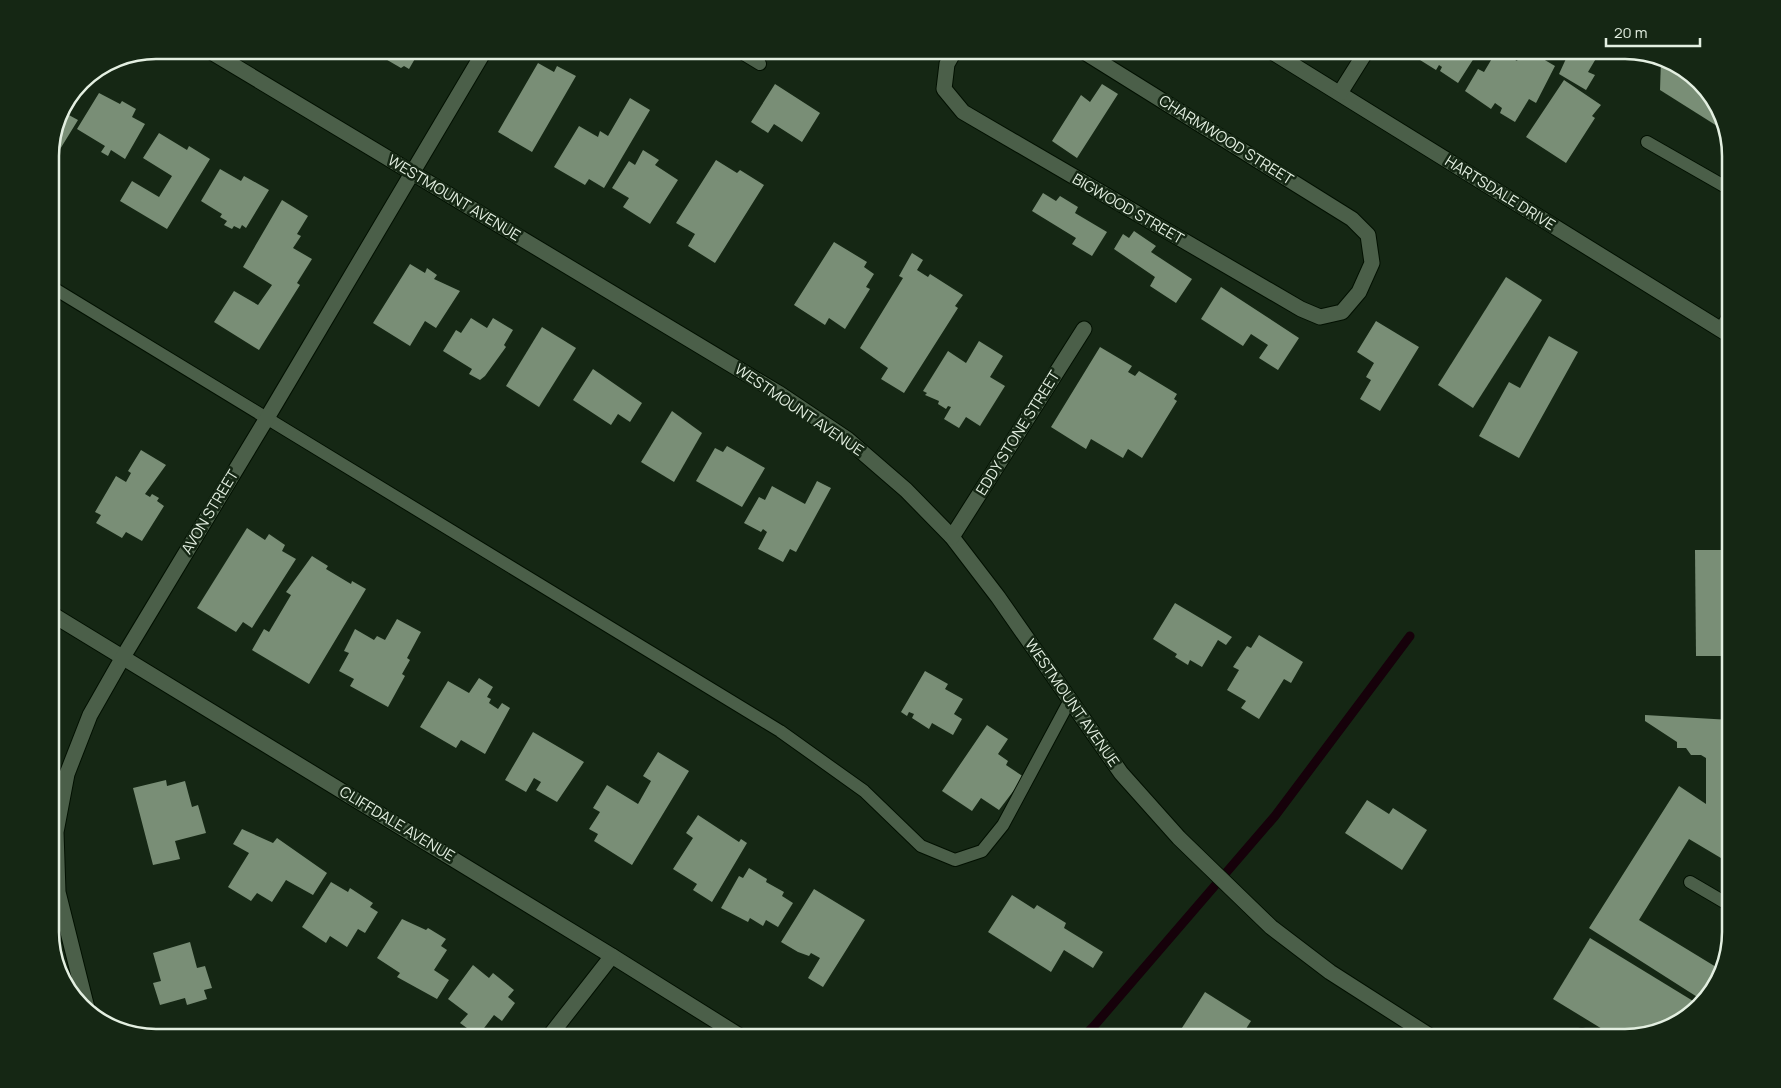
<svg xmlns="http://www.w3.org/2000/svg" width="1781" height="1088" viewBox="0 0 1781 1088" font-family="Manrope,sans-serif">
<rect width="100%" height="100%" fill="#152714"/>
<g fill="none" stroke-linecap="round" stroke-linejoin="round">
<!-- stream -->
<polyline stroke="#16010a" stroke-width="9" points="1082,1038 1094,1026 1275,816 1410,636"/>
</g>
<!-- building -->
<g fill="#798e76">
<polygon points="370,50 420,50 409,69 404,66 401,68"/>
<polygon points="1416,50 1468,50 1476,55 1458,83 1440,71 1442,67 1439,65 1436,70 1420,60 1424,55"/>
<polygon points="1497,50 1517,61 1520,55 1529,60 1533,53 1555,66 1536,103 1529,99 1515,122 1500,113 1502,108 1495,103 1491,109 1465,91 1478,69 1484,72"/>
<polygon points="1570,50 1601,50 1588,72 1595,75 1586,90 1559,74"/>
<polygon points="1661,60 1678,64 1717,103 1725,131 1660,90"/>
<polygon points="538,63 554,72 557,66 576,76 532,152 498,132"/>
<polygon points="92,73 94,74 67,114 78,120 54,159 50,156 50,149 58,115 81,81"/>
<polygon points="1564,80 1601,105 1592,116 1595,118 1566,163 1526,137"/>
<polygon points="775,84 820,113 802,142 774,124 768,133 751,122"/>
<polygon points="1102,84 1118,94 1077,158 1052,141 1081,95 1090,102"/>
<polygon points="99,93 120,104 122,101 136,109 132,117 145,124 125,159 111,150 108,156 101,152 105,146 77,129"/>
<polygon points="630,98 650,110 604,188 589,179 585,185 554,167 579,126 598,137 600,131 608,136"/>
<polygon points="159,133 187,150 189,146 210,159 167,229 120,201 132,181 159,197 172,176 143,158"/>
<polygon points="643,150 659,160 655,165 678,180 650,224 623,207 629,198 612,188 629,161 635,165"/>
<polygon points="716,160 737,173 740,170 764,185 715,263 688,246 695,234 676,223"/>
<polygon points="220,169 241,181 244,176 269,190 246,228 242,225 240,229 234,226 232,229 224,225 227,221 220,217 222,214 201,201"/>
<polygon points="1043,193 1056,201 1060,196 1078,207 1075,213 1107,232 1092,256 1072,244 1076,238 1032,211"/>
<polygon points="282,200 308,216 297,234 301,236 293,248 312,259 297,283 300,285 259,350 214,322 234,291 258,305 272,285 243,267"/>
<polygon points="1134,231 1156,246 1151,252 1192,279 1176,303 1150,286 1155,277 1114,249 1123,234 1129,238"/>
<polygon points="834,242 867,262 864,267 874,274 866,287 870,289 845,329 829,318 825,325 794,305"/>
<polygon points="912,253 923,260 917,270 928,277 930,274 963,295 955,306 958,308 904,393 881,379 888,368 860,348 903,278 899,276"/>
<polygon points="410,264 425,273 427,268 437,275 434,279 460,291 436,328 425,321 410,346 373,323"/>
<polygon points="1506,277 1542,300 1473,408 1438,385"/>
<polygon points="1221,287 1299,338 1278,370 1259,358 1268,345 1251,334 1243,346 1201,319"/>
<polygon points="471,318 487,328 493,318 513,330 504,345 506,347 485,376 480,380 469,374 472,369 443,351 456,330 461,333"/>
<polygon points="1376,321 1419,347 1380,411 1360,399 1371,380 1366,377 1374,363 1357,352"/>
<polygon points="542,327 576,348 539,407 506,386"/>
<polygon points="1549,336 1578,352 1519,458 1479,436 1509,382 1520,388"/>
<polygon points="979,341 1003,356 990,377 1005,386 980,426 966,417 959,428 944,419 951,407 948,406 946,409 938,404 939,401 925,395 927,393 923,391 948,351 966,363"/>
<polygon points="1100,347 1132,366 1128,372 1135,376 1139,371 1177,394 1174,399 1177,401 1142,458 1128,449 1123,458 1091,439 1086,449 1051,427"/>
<polygon points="593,369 642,403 630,422 618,414 611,425 573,400"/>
<polygon points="50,410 58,416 50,427"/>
<polygon points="672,411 702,433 674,482 641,462"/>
<polygon points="727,446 765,468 742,507 696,481 715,448 723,452"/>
<polygon points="141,450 166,465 145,494 150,497 152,494 159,498 157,501 164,506 142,541 126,532 122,538 96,523 101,515 95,512 116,476 126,482 131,473 128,471"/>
<polygon points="817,481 831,488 796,552 790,549 783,562 758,549 767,532 763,529 761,532 744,523 759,497 765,500 772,486 805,504"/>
<polygon points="247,528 265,540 269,534 285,545 282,551 296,559 252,628 243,622 236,632 197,608"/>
<polygon points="1695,550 1731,550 1731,656 1696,656"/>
<polygon points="312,556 328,566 326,569 351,584 352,581 366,589 309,684 252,650 264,629 269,632 291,595 286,592"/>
<polygon points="1175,603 1232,637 1226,645 1218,640 1202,667 1190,660 1188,665 1175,657 1177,654 1153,639"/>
<polygon points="397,619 421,632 407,658 410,660 402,674 405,676 388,707 350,686 354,679 339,671 349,653 344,651 355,629 374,640 377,636 385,640"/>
<polygon points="1259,635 1303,662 1291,683 1284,679 1259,719 1241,708 1246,701 1227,690 1239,670 1233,667 1247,646 1251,648"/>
<polygon points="925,671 948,684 945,689 963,699 954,714 962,719 953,735 932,723 929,729 912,718 914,714 909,712 907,716 901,712"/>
<polygon points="479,678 493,687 487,697 491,699 489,703 498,709 502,703 510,708 485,754 461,740 456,748 420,727 448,681 469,693"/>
<polygon points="1645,715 1731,720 1731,864 1689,839 1639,920 1721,970 1717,985 1702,1000 1589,928 1679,786 1706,804 1706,758 1701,755 1691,755 1686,748 1677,748 1677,742 1645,721"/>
<polygon points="987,725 1008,739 998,754 1008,761 1006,765 1024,777 999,810 981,798 972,811 942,791"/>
<polygon points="533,732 584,762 557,802 536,790 541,782 534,778 526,792 505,780"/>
<polygon points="658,752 689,771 632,865 594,841 598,834 589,829 600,812 593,808 607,785 638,804 651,781 643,776"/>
<polygon points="166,780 167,786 185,781 192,807 198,805 206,833 175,841 180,859 153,865 133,788"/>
<polygon points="1367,800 1389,814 1393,808 1427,830 1402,870 1345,833"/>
<polygon points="698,815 739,842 741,839 747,843 712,902 693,890 697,884 673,869 693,838 686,833"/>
<polygon points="242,829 273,843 277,838 327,873 313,895 286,880 272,902 257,893 251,901 228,887 249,853 233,844"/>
<polygon points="749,868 767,879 766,882 784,892 782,896 793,903 778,927 766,920 763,926 750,918 748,922 721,908 739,876 743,878"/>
<polygon points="331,882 348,892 350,888 373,903 370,907 378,912 365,933 358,929 347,947 330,936 326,943 302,927"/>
<polygon points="814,889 865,920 823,987 808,978 820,958 811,953 809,956 798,952 781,942"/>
<polygon points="1012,895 1034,909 1037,905 1066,923 1064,928 1103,952 1093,968 1064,950 1051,972 988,932"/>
<polygon points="402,919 426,930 428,928 446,939 441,946 447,950 434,970 449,980 437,999 397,977 400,973 377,958"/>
<polygon points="1590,938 1698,1004 1678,1024 1625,1038 1617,1038 1553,999"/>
<polygon points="190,942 197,968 205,966 212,988 204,990 207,999 187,1005 185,998 160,1005 153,983 161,981 153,953"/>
<polygon points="473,965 489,978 493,973 514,990 508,997 515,1003 502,1021 494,1015 478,1036 460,1023 468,1014 448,999"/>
<polygon points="1205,992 1251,1021 1240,1038 1191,1038 1180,1031"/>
</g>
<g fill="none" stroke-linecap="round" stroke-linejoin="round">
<!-- service casing -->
<g stroke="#021001" stroke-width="14">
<g id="service">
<polyline points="737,50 760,64"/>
<polyline points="1647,142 1731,190"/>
<polyline points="50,286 780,731 864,791 921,846 955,860 982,851 1003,825 1070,700"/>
<polyline points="1720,330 1731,312"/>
<polyline points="1690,882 1731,906"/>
<polyline points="1580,1038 1582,1034 1589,1038"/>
</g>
</g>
<!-- minor casing -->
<g stroke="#021001" stroke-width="17">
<g id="minor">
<polyline points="208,50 780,394 847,439 906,490 952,537 998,597 1121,773 1179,838 1271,927 1330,972 1433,1038"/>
<polyline points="955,50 947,64 944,89 963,112 1301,309 1320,317 1342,312 1359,292 1372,263 1368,235 1352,219 1081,50"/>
<polyline points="1269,50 1731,336"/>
<polyline points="1340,93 1367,50"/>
<polyline points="952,537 1084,329"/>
<polyline points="50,613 612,956 743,1038"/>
<polyline points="87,1008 58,892 56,832 67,774 90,715 123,657 267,418 485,50"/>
<polyline points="548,1038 612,956"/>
</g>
</g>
<!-- service -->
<use href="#service" stroke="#4b5f49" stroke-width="12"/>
<!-- minor -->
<use href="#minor" stroke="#4b5f49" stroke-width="15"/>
</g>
<g text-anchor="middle" stroke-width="5" stroke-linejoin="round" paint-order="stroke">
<!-- street labels -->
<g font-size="15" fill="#e3efe1" stroke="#152714">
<text transform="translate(1226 140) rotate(32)" y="5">CHARMWOOD STREET</text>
<text transform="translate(1500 193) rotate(32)" y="5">HARTSDALE DRIVE</text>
<text transform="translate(454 198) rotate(31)" y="5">WESTMOUNT AVENUE</text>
<text transform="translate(1128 209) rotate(30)" y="5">BIGWOOD STREET</text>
<text transform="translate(799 410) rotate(34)" y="5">WESTMOUNT AVENUE</text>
<text transform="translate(1018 433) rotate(-58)" y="5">EDDY STONE STREET</text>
<text transform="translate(210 512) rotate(-59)" y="5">AVON STREET</text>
<text transform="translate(1072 703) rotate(55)" y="5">WESTMOUNT AVENUE</text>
<text transform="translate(397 824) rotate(31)" y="5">CLIFFDALE AVENUE</text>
</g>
</g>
<!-- crop -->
<path d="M0 0H1781V1088H0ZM156 59H1625A97 97 0 0 1 1722 156V932A97 97 0 0 1 1625 1029H156A97 97 0 0 1 59 932V156A97 97 0 0 1 156 59Z" fill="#152714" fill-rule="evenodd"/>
<path fill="none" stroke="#e3efe1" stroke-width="2.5" d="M156 59H1625A97 97 0 0 1 1722 156V932A97 97 0 0 1 1625 1029H156A97 97 0 0 1 59 932V156A97 97 0 0 1 156 59Z"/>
<!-- scale -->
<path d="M1606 38v8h94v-8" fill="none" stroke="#e3efe1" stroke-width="2.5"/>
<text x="1614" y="38" font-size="15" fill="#e3efe1" stroke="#152714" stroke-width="4" paint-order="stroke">20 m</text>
</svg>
